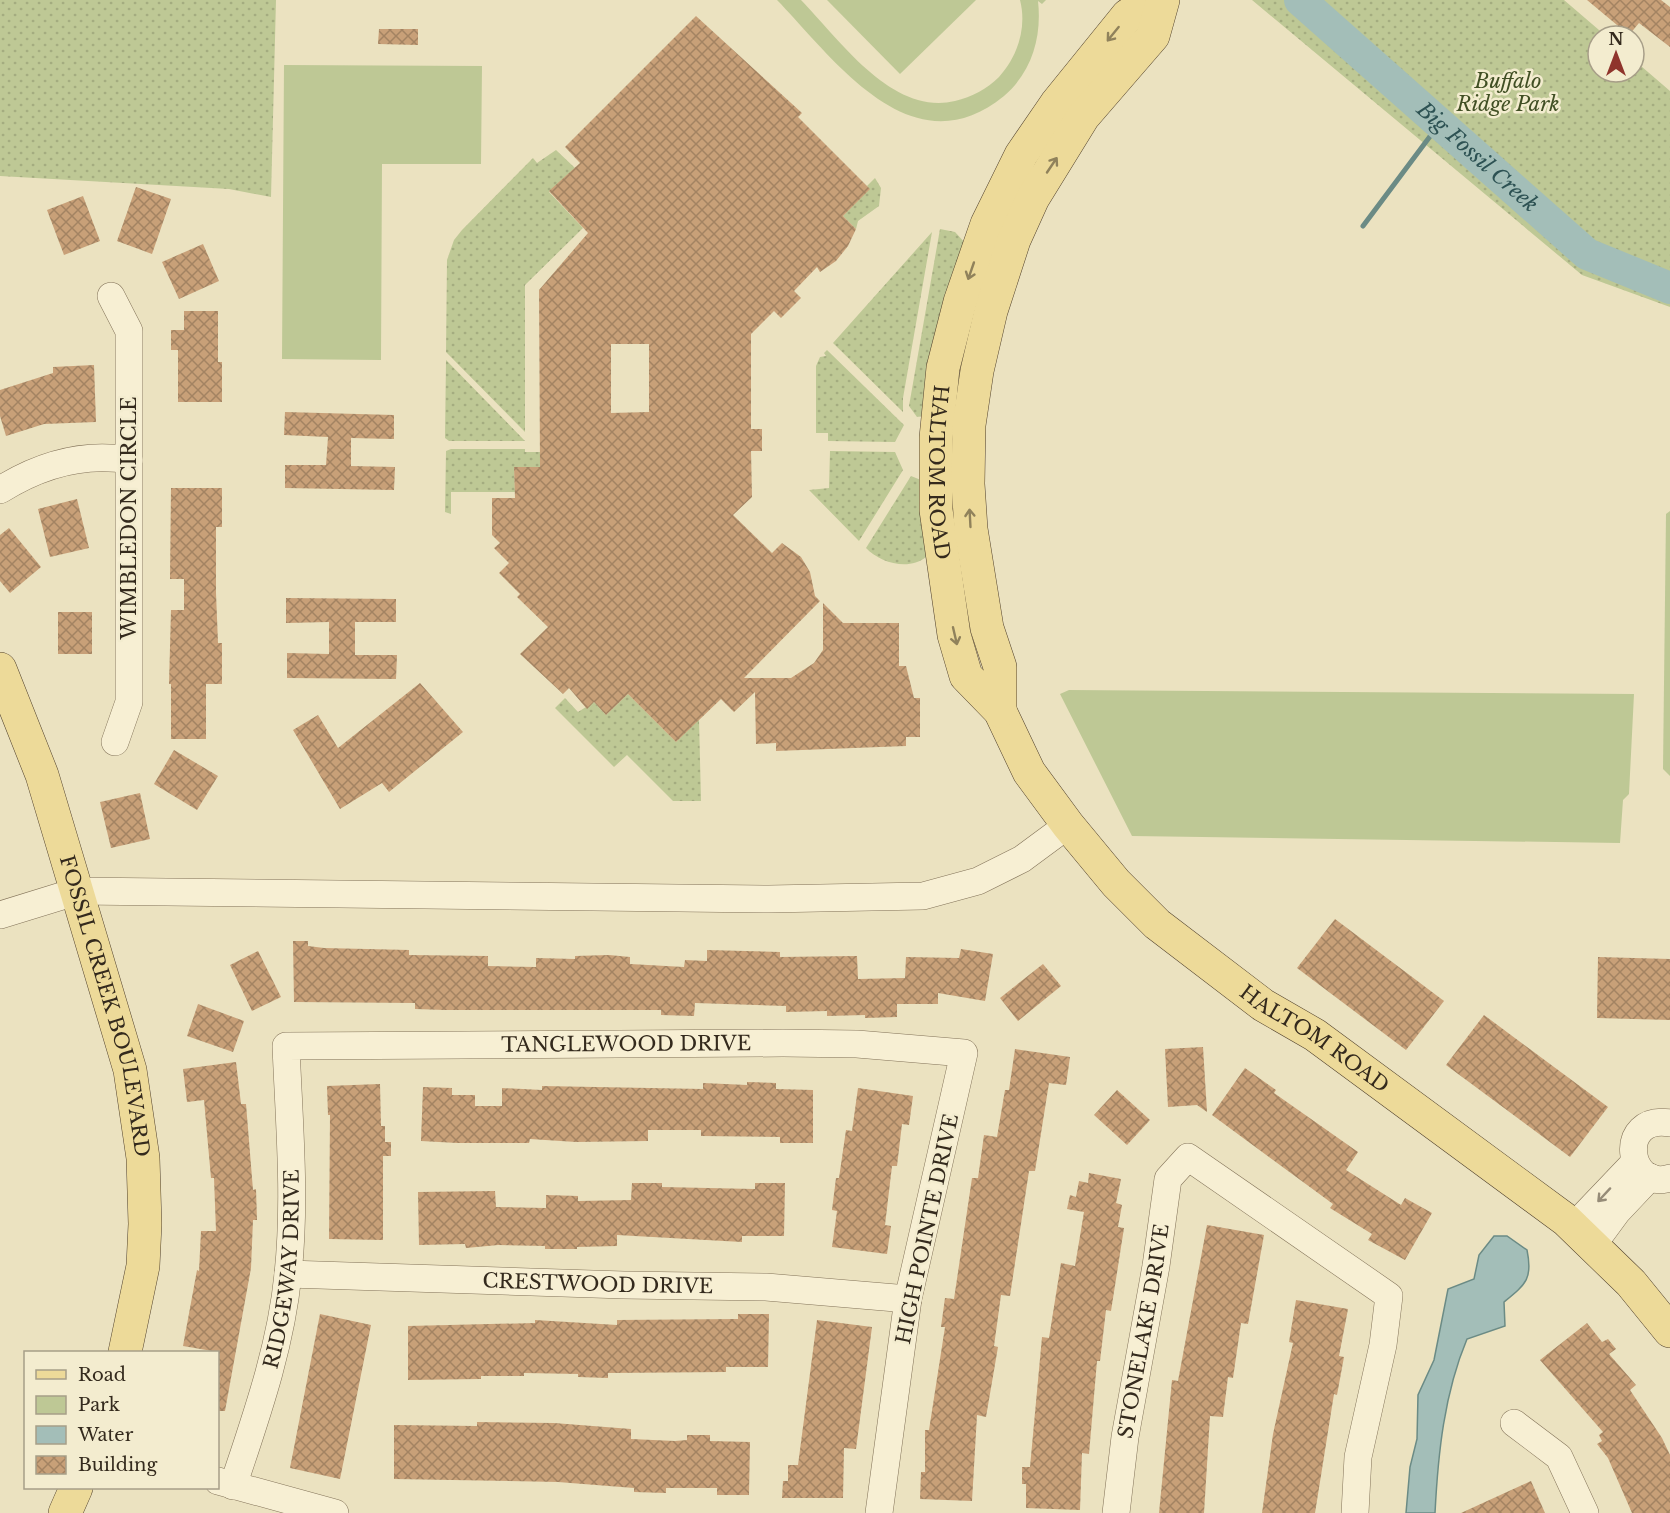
<svg xmlns="http://www.w3.org/2000/svg" width="1670" height="1513" viewBox="0 0 1670 1513" font-family="'Libre Baskerville',serif">
<defs>
<pattern id="green-dots" width="8" height="8" patternUnits="userSpaceOnUse" patternTransform="scale(1.5)"><rect width="8" height="8" fill="#bec895"/><path d="M2 2h.1M6 6h.1" fill="none" stroke="#a4ac80" stroke-width="1.8" stroke-linecap="round"/></pattern>
<pattern id="building-cross-hatch" width="8" height="8" patternUnits="userSpaceOnUse" patternTransform="scale(1.5)"><rect width="8" height="8" fill="#c8a078"/><path d="M0 0l8 8M0 8l8-8" fill="none" stroke="#a38362"/></pattern>
</defs>
<rect width="100%" height="100%" fill="#ebe2c0"/>
<!-- green -->
<g fill="url(#green-dots)">
<polygon points="0,0 276,0 271,197 229,189 0,176"/>
<polygon points="1252,0 1564,0 1606,36 1598,36 1598,72 1634,72 1634,60 1670,91 1670,307 1582,275"/>
<polygon points="556,150 575,168 549,192 583,228 525,285 525,432 446,352 447,260 454,240 462,230 533,158 537,163"/>
<polygon points="875,178 881,188 879,206 858,221 856,229 843,216 869,189 867,186"/>
<polygon points="940,229 955,232 966,244 923,416 917,417 909,406"/>
<polygon points="932,232 903,398 903,412 833,343"/>
<polygon points="827,350 904,425 895,442 828,441 828,433 816,433 816,366 820,357 826,356 824,353"/>
<polygon points="446,360 525,441 449,441 445,438"/>
<polygon points="451,449 525,449 525,452 540,452 540,467 514,467 515,492 451,492 451,514 445,512 446,451"/>
<polygon points="830,451 895,452 903,470 859,541 809,490 829,488"/>
<path d="M911,476l10,4 5,77c-17,14 -46,6 -60,-9z"/>
<polygon points="628,694 676,742 699,719 701,801 673,801 627,755 614,767 555,708 565,698 578,712 594,702 606,715"/>
</g>
<!-- pitch -->
<g fill="#bec895">
<path d="M777,0h24c39,40 91,116 154,101 17,-4 32,-12 44,-24 19,-21 28,-50 21,-77h26l-4,4 -4,-3c4,36 -6,71 -34,95 -92,75 -169,-36 -227,-96z"/>
<polygon points="827,0 976,0 900,74"/>
<polygon points="284,65 482,66 481,164 382,164 381,360 282,359"/>
<polygon points="1670,511 1670,776 1663,769 1666,514"/>
<polygon points="1069,690 1634,694 1629,794 1623,800 1620,843 1132,836 1060,694"/>
</g>
<!-- water -->
<path fill="#a3beb8" stroke="#6b8b85" stroke-width="1.5" d="M1494,1236h13l20,14c6,29 -1,34 -23,52l1,24 -38,13c-23,55 -29,115 -32,174h-29l4,-46 7,-28 1,-44 16,-35 14,-71 26,-10 5,-24z"/>
<g fill="none" stroke-linecap="round" stroke-linejoin="round">
<!-- stream -->
<polyline stroke="#6b8b85" stroke-width="5" points="1363,226 1440,123"/>
<!-- river -->
<path stroke="#a3beb8" stroke-width="32" id="s1" d="M1300,0l287,254 83,34"/>
</g>
<!-- building -->
<g fill="url(#building-cross-hatch)" fill-rule="evenodd">
<polygon points="1587,0 1661,0 1670,7 1670,47 1639,23 1629,35"/>
<path d="M696,16l106,97 -4,4 72,72 -27,27 13,13 -8,17 -12,15 -16,11 -3,-5 -23,24 7,7 -20,20 -7,-7 -23,23v95h11v22h-11l1,46 -19,18 39,38 10,-10 19,14 9,15 5,24 5,5 -76,77h47l23,-15 9,-13v-47l20,20h56v43h7l8,32h6v39h-14v9l-130,5v-8l-20,1 -1,-52 -21,20 -13,-13 -45,43 -48,-48 -22,21 -12,-13 -7,7 -18,-21 -6,6 -43,-40 28,-27 -31,-30 3,-3 -21,-21 10,-10 -15,-15 6,-5 -8,-8v-37h23l-1,-31h26l-1,-177 49,-57 -39,-42 31,-28 -15,-16zM611,344h38v68l-38,1z"/>
<polygon points="379,29 418,29 418,45 378,44"/>
<polygon points="136,187 171,199 152,254 117,241"/>
<polygon points="83,196 100,241 64,255 47,210"/>
<polygon points="203,244 219,281 179,299 162,262"/>
<polygon points="184,311 218,311 218,362 222,362 222,402 178,402 178,350 171,350 171,330 184,330"/>
<polygon points="94,365 96,422 44,424 6,436 0,416 0,390 53,373 53,367"/>
<polygon points="285,412 394,415 394,439 351,438 351,466 395,467 394,490 285,488 285,465 326,465 328,437 284,435"/>
<polygon points="171,488 222,488 222,527 216,527 216,593 218,643 222,643 222,684 206,684 206,739 171,739 171,684 169,684 171,610 184,610 184,579 170,579"/>
<polygon points="77,499 89,548 50,557 38,509"/>
<polygon points="9,528 41,567 10,593 0,581 0,535"/>
<polygon points="286,598 396,599 396,622 355,622 355,655 397,655 396,679 287,678 287,653 329,654 329,622 286,623"/>
<rect x="58" y="612" width="34" height="42"/>
<polygon points="420,683 463,732 389,792 382,783 340,809 293,730 318,715 338,748"/>
<polygon points="174,750 218,776 197,810 154,784"/>
<polygon points="140,793 150,839 111,848 100,802"/>
<polygon points="1335,919 1444,1001 1406,1050 1297,968"/>
<polygon points="293,941 308,941 308,946 324,948 409,950 409,955 488,956 488,966 536,967 536,958 575,959 575,956 609,955 630,957 630,964 684,967 685,960 707,961 707,950 780,952 780,957 857,956 858,979 905,978 906,957 959,958 961,949 993,954 985,1001 938,993 938,1004 897,1004 897,1017 865,1018 865,1015 827,1016 827,1011 786,1012 786,1006 695,1003 694,1016 661,1015 661,1010 444,1010 415,1009 415,1003 294,1002"/>
<polygon points="258,951 281,997 252,1011 230,965"/>
<polygon points="1598,957 1670,959 1670,1020 1597,1018"/>
<polygon points="1043,964 1061,986 1018,1021 1000,998"/>
<polygon points="198,1004 244,1021 233,1052 187,1036"/>
<polygon points="1484,1015 1608,1107 1570,1157 1446,1065"/>
<polygon points="1203,1047 1207,1112 1197,1105 1168,1107 1165,1049"/>
<polygon points="1015,1049 1070,1057 1066,1085 1049,1083 1035,1171 1029,1171 1010,1296 1001,1295 994,1346 998,1347 986,1417 977,1415 972,1501 920,1499 921,1472 925,1472 925,1430 929,1430 945,1327 941,1327 945,1298 954,1299 972,1178 978,1178 984,1135 997,1137 1005,1090 1009,1090"/>
<polygon points="236,1062 241,1104 246,1104 253,1190 256,1189 257,1220 253,1220 251,1268 225,1411 218,1411 218,1352 183,1346 197,1270 199,1271 201,1231 216,1231 214,1178 211,1178 204,1100 187,1102 183,1069"/>
<polygon points="1245,1068 1276,1090 1274,1093 1358,1152 1346,1170 1401,1205 1405,1198 1432,1213 1405,1260 1368,1240 1372,1234 1330,1208 1333,1204 1212,1115"/>
<polygon points="747,1082 776,1083 776,1089 813,1090 813,1143 780,1143 780,1137 701,1136 701,1130 648,1130 648,1141 576,1142 530,1139 529,1143 457,1143 421,1141 423,1087 452,1088 452,1095 475,1095 475,1106 502,1106 502,1088 542,1090 542,1086 703,1089 703,1083 747,1085"/>
<polygon points="380,1084 381,1126 385,1126 385,1142 391,1142 391,1156 383,1156 383,1240 329,1239 330,1115 328,1115 327,1086"/>
<polygon points="858,1088 913,1096 909,1125 902,1124 897,1166 892,1166 885,1225 891,1226 887,1254 832,1247 837,1211 832,1210 836,1178 839,1178 846,1130 852,1131"/>
<polygon points="1117,1090 1150,1120 1127,1145 1094,1115"/>
<polygon points="1089,1173 1121,1179 1116,1203 1122,1205 1118,1227 1124,1228 1111,1311 1106,1310 1100,1361 1097,1361 1089,1454 1082,1453 1080,1510 1026,1508 1026,1484 1022,1484 1022,1467 1030,1467 1042,1337 1049,1338 1061,1263 1075,1266 1084,1212 1067,1209 1070,1195 1076,1197 1079,1181 1088,1183"/>
<polygon points="632,1183 662,1183 662,1187 755,1189 755,1183 785,1183 784,1236 742,1236 742,1242 617,1235 617,1246 577,1247 577,1249 545,1249 545,1246 498,1245 466,1248 465,1244 419,1245 418,1192 495,1191 496,1207 546,1208 546,1195 578,1196 578,1201 631,1200"/>
<polygon points="1207,1225 1264,1235 1248,1324 1241,1323 1233,1378 1228,1377 1223,1417 1210,1416 1204,1513 1159,1513 1172,1380 1178,1381"/>
<polygon points="1296,1300 1348,1309 1339,1356 1344,1357 1337,1395 1334,1394 1315,1513 1262,1513 1273,1434 1293,1343 1289,1342"/>
<polygon points="320,1314 371,1325 340,1479 290,1468"/>
<polygon points="738,1314 769,1314 768,1367 726,1367 726,1372 608,1373 608,1378 578,1377 578,1374 524,1373 524,1376 481,1376 481,1379 408,1380 408,1326 535,1323 535,1320 617,1325 617,1320 738,1319"/>
<polygon points="817,1320 872,1327 856,1449 844,1448 843,1498 782,1498 783,1481 788,1481 788,1465 798,1465"/>
<polygon points="1587,1323 1602,1342 1608,1339 1616,1349 1609,1354 1636,1385 1630,1390 1662,1438 1670,1455 1670,1513 1632,1513 1608,1458 1597,1444 1602,1441 1599,1435 1603,1432 1540,1360"/>
<polygon points="477,1422 554,1423 631,1429 631,1439 675,1441 687,1440 687,1435 710,1435 710,1441 750,1442 749,1495 717,1495 717,1488 666,1488 666,1493 634,1492 634,1488 558,1482 394,1479 394,1425 477,1426"/>
<polygon points="1531,1481 1545,1513 1461,1513"/>
</g>
<g fill="none" stroke-linecap="round" stroke-linejoin="round">
<!-- minor casing -->
<g stroke="#837359" stroke-width="28">
<g id="minor">
<polyline points="111,296 129,331 129,702 115,742"/>
<path d="M0,490c40,-25 82,-38 129,-30"/>
<polyline points="0,915 78,891 769,899 923,896 978,881 1022,859 1068,825"/>
<path d="M1670,1123c-54,-9 -43,69 0,55"/>
<polyline points="1573,1227 1635,1162"/>
<polyline points="1592,1246 1617,1212 1650,1177"/>
<path id="s2" d="M288,1274l336,11 142,2 142,12"/>
<polyline points="1514,1423 1559,1457 1585,1513"/>
<polyline points="218,1481 335,1513"/>
<path id="s3" d="M233,1486c23,-69 48,-139 55,-212 8,-75 1,-153 -2,-228l497,-3 74,1 107,9 -56,246 -29,214"/>
<path id="s4" d="M1116,1513l9,-76 31,-171 12,-87 20,-22 201,139 -6,49 -25,112 -3,56"/>
</g>
</g>
<!-- major casing -->
<g stroke="#51412d" stroke-width="34">
<g id="major">
<path id="s5" d="M1159,0l-31,15 -72,89 -35,51 -34,69 -27,78 -17,66 -7,70v72l18,125 12,41 34,35 29,61 39,53 48,58 41,41 106,81 52,30 251,185 65,63 39,48"/>
<path id="s6" d="M0,669l42,106 88,295 13,88 2,66 -2,42 -18,86"/>
<polyline points="1000,711 1000,667 987,628 971,529 968,484 969,425 977,371 991,311 1014,240 1033,198 1083,117 1153,36 1163,0"/>
<polyline points="65,1513 76,1488"/>
</g>
</g>
<!-- minor -->
<use href="#minor" stroke="#f7efd3" stroke-width="27"/>
<!-- major -->
<use href="#major" stroke="#edda99" stroke-width="33"/>
</g>
<!-- one-way arrows -->
<defs><path id="oneway-shaft" d="M-6 0H5M1.5-3L5.5 0L1.5 3" fill="none" stroke-width="1.6" stroke-linecap="round" stroke-linejoin="round" transform="scale(1.5)"/></defs>
<g stroke="#90825b">
<use href="#oneway-shaft" transform="translate(1113 34) rotate(129)"/>
<use href="#oneway-shaft" transform="translate(1052 165) rotate(-56)"/>
<use href="#oneway-shaft" transform="translate(971 271) rotate(109)"/>
<use href="#oneway-shaft" transform="translate(970 518) rotate(-93)"/>
<use href="#oneway-shaft" transform="translate(955 636) rotate(77)"/>
</g>
<use stroke="#968c78" href="#oneway-shaft" transform="translate(1604 1195) rotate(133)"/>
<g text-anchor="middle" stroke-width="5" stroke-linejoin="round" paint-order="stroke">
<!-- park labels -->
<g font-size="20" font-style="italic" fill="#414f24" stroke="#f3eccf">
<text x="1508" y="88">Buffalo<tspan x="1508" dy="23">Ridge Park</tspan></text>
</g>
<!-- street labels -->
<g font-size="20" fill="#342a1d" stroke="#f3eccf">
<text dy="7" stroke="none"><textPath href="#s5" startOffset="543">HALTOM ROAD</textPath></text>
<text transform="translate(129 518) rotate(-90)" y="7">WIMBLEDON CIRCLE</text>
<text dy="7" stroke="none"><textPath href="#s6" startOffset="354">FOSSIL CREEK BOULEVARD</textPath></text>
<text dy="7" stroke="none"><textPath href="#s5" startOffset="1260">HALTOM ROAD</textPath></text>
<text dy="7" stroke="none"><textPath href="#s3" startOffset="788">TANGLEWOOD DRIVE</textPath></text>
<text transform="translate(927 1229) rotate(-78)" y="7">HIGH POINTE DRIVE</text>
<text dy="7" stroke="none"><textPath href="#s3" startOffset="224">RIDGEWAY DRIVE</textPath></text>
<text dy="7" stroke="none"><textPath href="#s2" startOffset="310">CRESTWOOD DRIVE</textPath></text>
<text dy="7" stroke="none"><textPath href="#s4" startOffset="184">STONELAKE DRIVE</textPath></text>
</g>
<!-- water labels -->
<g font-size="21" font-style="italic" fill="#2d5253" stroke="#f3eccf">
<text dy="7" stroke="none"><textPath href="#s1" startOffset="237">Big Fossil Creek</textPath></text>
</g>
</g>
<!-- legend -->
<rect x="24" y="1351" width="195" height="138" fill="#f3eccf" stroke="#a79e88" stroke-width="1.5"/>
<rect x="36" y="1370" width="30" height="9" fill="#edda99" stroke="#a79e88" stroke-width="1.5"/>
<text x="78" y="1381" font-size="18" fill="#342a1d">Road</text>
<rect x="36" y="1396" width="30" height="18" fill="#bec895" stroke="#a79e88" stroke-width="1.5"/>
<text x="78" y="1411" font-size="18" fill="#342a1d">Park</text>
<rect x="36" y="1426" width="30" height="18" fill="#a3beb8" stroke="#a79e88" stroke-width="1.5"/>
<text x="78" y="1441" font-size="18" fill="#342a1d">Water</text>
<rect x="36" y="1456" width="30" height="18" fill="url(#building-cross-hatch)" stroke="#a79e88" stroke-width="1.5"/>
<text x="78" y="1471" font-size="18" fill="#342a1d">Building</text>
<!-- north arrow -->
<g transform="translate(1616 54)"><circle r="28" fill="#f3eccf" stroke="#a79e88" stroke-width="1.5"/>
<path d="M0-4.5L10 22L0 15L-10 22Z" fill="#8f342c"/>
<text y="-9" font-size="16" font-weight="bold" text-anchor="middle" fill="#342a1d">N</text>
</g>
</svg>
